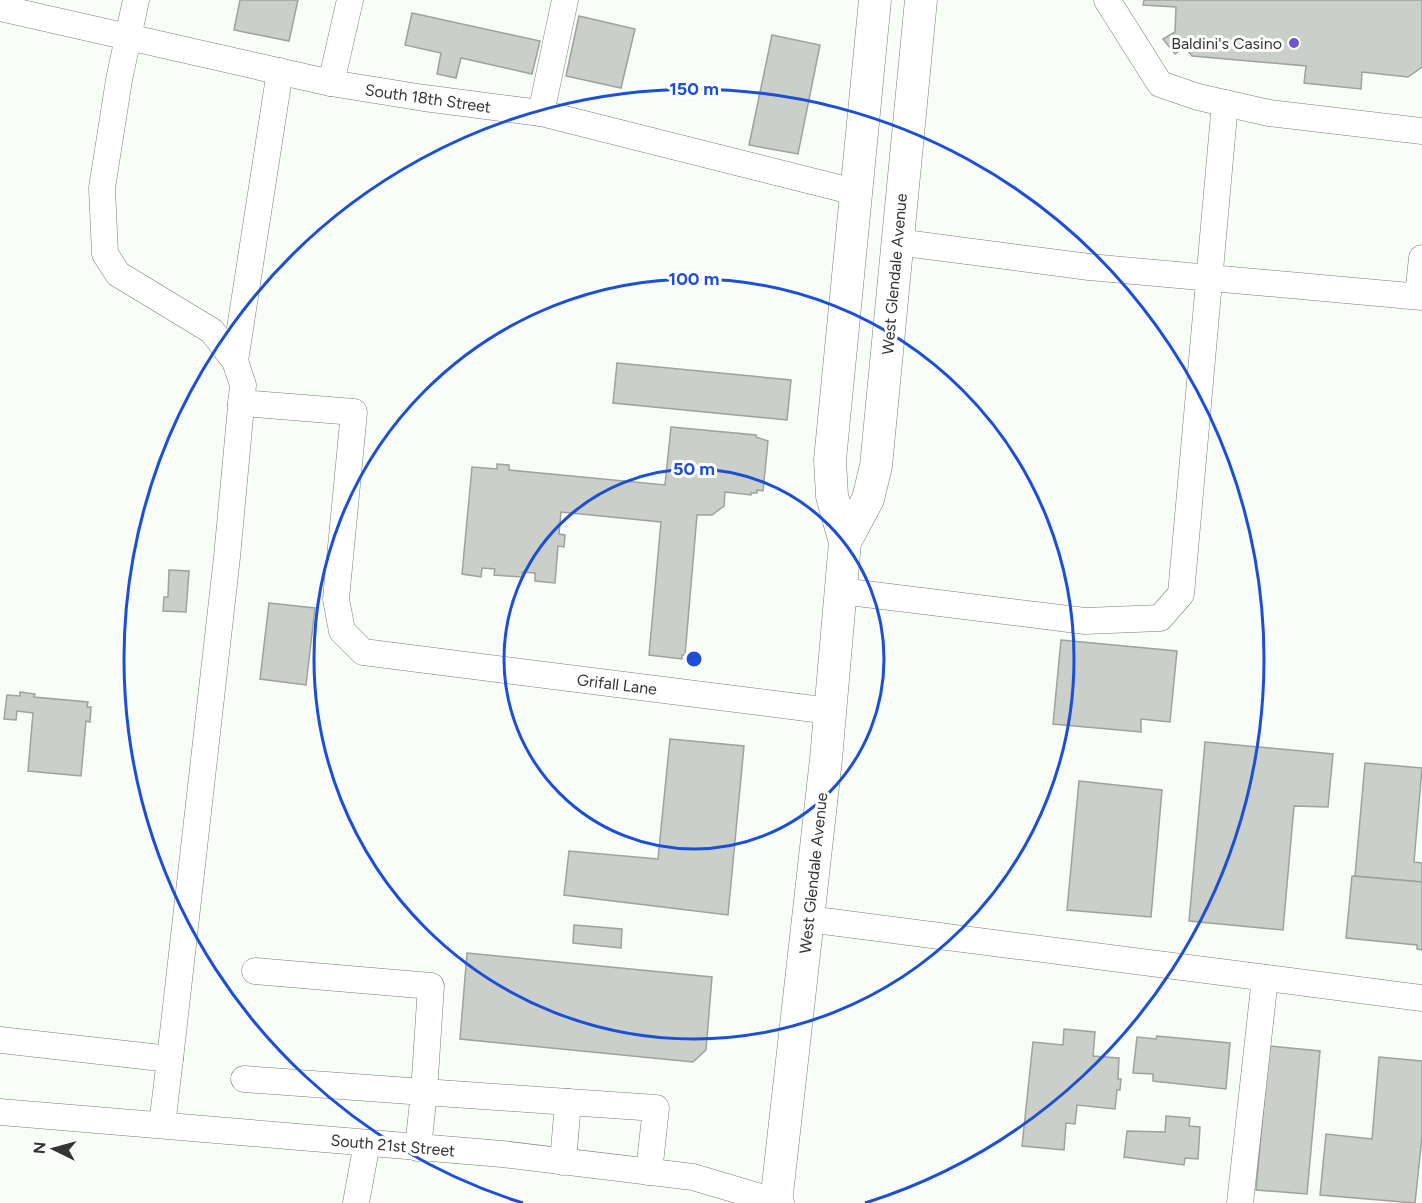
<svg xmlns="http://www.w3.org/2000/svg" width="1422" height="1203" viewBox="0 0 1422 1203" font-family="Figtree,sans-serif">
<rect width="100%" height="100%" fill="#f8fdf7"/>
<!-- building -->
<g fill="#cacfc9" stroke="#9ea29c" stroke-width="1.5">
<polygon points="240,0 298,0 289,41 234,30"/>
<polygon points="1144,0 1422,0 1422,67 1408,77 1362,72 1361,89 1304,83 1306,66 1192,56 1185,47 1175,54 1163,39 1175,32 1176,7 1143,5"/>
<polygon points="412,13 540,41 532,74 461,58 456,78 437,74 441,53 405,45"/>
<polygon points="579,16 635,29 621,88 566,76"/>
<polygon points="772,35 820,45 798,154 749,145"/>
<polygon points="617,363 791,380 787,420 613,403"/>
<polygon points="671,427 756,435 756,437 768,441 763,491 757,490 757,493 751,493 751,495 725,492 724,506 712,515 697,515 685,655 682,655 682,659 649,655 661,522 561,512 559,534 565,535 564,547 558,546 555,583 535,581 535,573 522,572 522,577 494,575 495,569 482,568 481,577 462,574 472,467 497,469 497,464 509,465 509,470 665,485"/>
<polygon points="169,570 189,571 186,612 163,611 164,597 168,597"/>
<polygon points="269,603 315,608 306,685 260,679"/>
<polygon points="1061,640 1177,651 1170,722 1141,719 1141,732 1053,724"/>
<polygon points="20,692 35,694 34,697 88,702 87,707 91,707 90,722 86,721 81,776 28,771 33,713 17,711 16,720 4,719 7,695 20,696"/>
<polygon points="670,739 744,746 728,915 564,895 569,851 658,859"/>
<polygon points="1205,742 1333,754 1328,807 1294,806 1283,930 1189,921"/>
<polygon points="1365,763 1422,768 1414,862 1422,863 1422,882 1355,876"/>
<polygon points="1079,781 1162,790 1151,917 1067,910"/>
<polygon points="1352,876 1422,882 1422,950 1417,949 1417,945 1346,938"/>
<polygon points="574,925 622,929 621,948 573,943"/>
<polygon points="467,953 712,977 706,1050 693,1062 460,1039"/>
<polygon points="1064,1029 1095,1032 1093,1056 1119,1058 1118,1079 1121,1079 1120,1090 1117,1090 1115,1109 1077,1105 1075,1124 1066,1123 1064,1150 1022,1146 1033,1042 1063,1045"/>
<polygon points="1157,1036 1230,1043 1226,1089 1153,1081 1153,1074 1133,1073 1137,1037 1156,1039"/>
<polygon points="1269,1046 1320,1051 1307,1194 1256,1190"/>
<polygon points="1379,1057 1422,1061 1422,1137 1415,1203 1320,1195 1326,1134 1372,1139"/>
<polygon points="1166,1116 1190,1118 1189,1126 1200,1127 1198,1159 1185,1158 1184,1165 1124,1157 1127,1131 1165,1132"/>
</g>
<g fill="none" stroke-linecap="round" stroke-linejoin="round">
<!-- minor casing -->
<g stroke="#787d77" stroke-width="27">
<g id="minor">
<polyline points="136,0 119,80 102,188 105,254 118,274 212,331 235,361 243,385 227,557 170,1059"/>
<polyline points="1107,0 1160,84 1198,97 1269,113 1422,131"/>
<polyline points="0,8 331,83 424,98 541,113 855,192"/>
<polyline points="331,83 350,0"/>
<polyline points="541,113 565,0"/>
<polyline points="897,242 1089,267 1422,297"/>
<polyline points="1418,296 1422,258"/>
<polyline points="235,361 280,71"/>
<polyline points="241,403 354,412 336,599 342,631 363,652 830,711"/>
<polyline points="841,591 1085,621 1160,618 1181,594 1225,103"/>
<polyline points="808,919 1422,998"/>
<polyline points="255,971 431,986 424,1092 568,1102 563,1162"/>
<polyline points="0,1040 170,1059 162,1125"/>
<polyline points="244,1079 424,1092 418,1148"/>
<polyline points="568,1102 656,1108 649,1172"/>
<polyline points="0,1112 502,1154 693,1177 781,1203"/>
<polyline points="356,1203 367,1143"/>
<polyline points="1240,1203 1265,978"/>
</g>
</g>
<!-- major casing -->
<g stroke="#787d77" stroke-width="33">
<g id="major">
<polyline points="845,542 868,499 876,466 921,0"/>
<polyline points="776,1203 826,759 845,542 832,496 830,460 875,0"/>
</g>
</g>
<!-- minor -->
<use href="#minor" stroke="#fff" stroke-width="26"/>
<!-- major -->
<use href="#major" stroke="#fff" stroke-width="32"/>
</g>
<!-- distance rings -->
<g fill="none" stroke="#1d4ed8" stroke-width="3">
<circle cx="694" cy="659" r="190"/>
<circle cx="694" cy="659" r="380"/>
<path d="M523 1203A570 570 0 1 1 865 1203"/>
</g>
<!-- markers -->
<circle fill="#6d56cf" stroke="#fff" stroke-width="2" cx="1294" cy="43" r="6"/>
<g text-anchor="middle" stroke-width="6" stroke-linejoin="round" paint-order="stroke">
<!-- poi labels -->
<g font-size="16" fill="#333532" stroke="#fff" text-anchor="end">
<text x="1282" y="49">Baldini's Casino</text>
</g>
<!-- street labels -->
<g font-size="16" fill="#333532" stroke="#fff">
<text transform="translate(428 98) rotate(8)" y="6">South 18th Street</text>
<text transform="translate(894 274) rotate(-85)" y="6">West Glendale Avenue</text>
<text transform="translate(617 684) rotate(7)" y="6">Grifall Lane</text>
<text transform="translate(813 873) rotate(-84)" y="6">West Glendale Avenue</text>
<text transform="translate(393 1145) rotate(5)" y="6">South 21st Street</text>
</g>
</g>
<circle cx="694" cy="659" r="9" fill="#1d4ed8" stroke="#fff" stroke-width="3"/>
<g font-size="18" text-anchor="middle" font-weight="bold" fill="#1d4ed8" stroke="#fff" stroke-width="6" stroke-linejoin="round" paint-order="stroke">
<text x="694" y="95">150 m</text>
<text x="694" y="285">100 m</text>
<text x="694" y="475">50 m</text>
</g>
<!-- north arrow -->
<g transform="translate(54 1149) rotate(275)" stroke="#ffffff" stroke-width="4.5" paint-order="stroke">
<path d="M0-4.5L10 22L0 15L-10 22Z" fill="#333532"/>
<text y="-9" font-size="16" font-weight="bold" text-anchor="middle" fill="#333532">N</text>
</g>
</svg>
